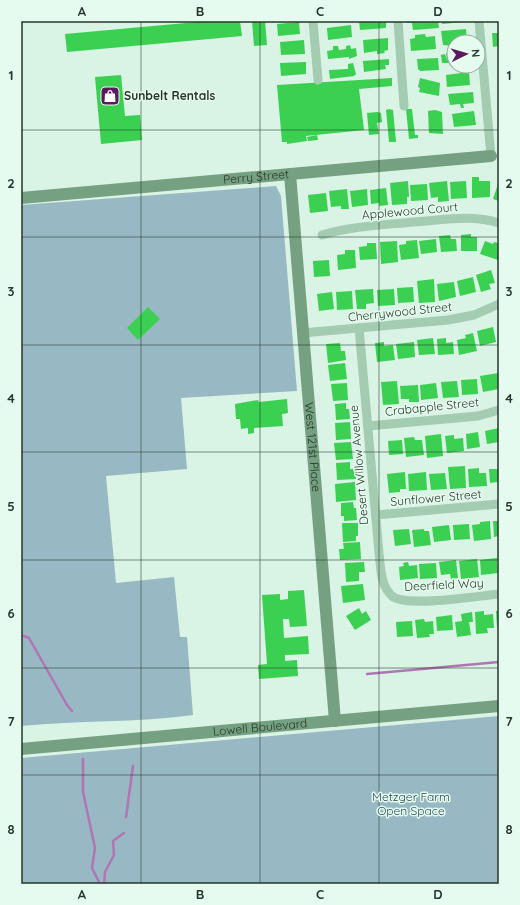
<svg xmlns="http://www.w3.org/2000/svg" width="520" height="905" viewBox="0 0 520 905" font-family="Quicksand,sans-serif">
<rect width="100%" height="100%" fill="#d9f3e5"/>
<!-- green -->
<g fill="#98b9c4">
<path d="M276,186l5,10 16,195 -116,7 6,71 -81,7 10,107 58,-6 6,60h7l6,78c-57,8 -114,5 -172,11v-521z"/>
<polygon points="499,716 499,884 21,884 21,758"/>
</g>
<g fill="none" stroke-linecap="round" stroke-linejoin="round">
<!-- stream -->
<g stroke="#b076b3" stroke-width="2.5">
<polyline points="21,635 29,638 67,705 72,711"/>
<polyline points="367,674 499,662"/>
<polyline points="83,759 83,792 95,848 92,868 100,884"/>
<polyline points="126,817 133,766"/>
<polyline points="104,884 105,872 114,855 113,841 124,833"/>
</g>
</g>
<!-- building -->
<g fill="#3bd051">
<polygon points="208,21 240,21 242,36 67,52 65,34"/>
<polygon points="252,21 265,21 267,45 254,46"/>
<polygon points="359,21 386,21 386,28 360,30"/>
<polygon points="407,21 438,21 439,28 413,30 412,23 407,23"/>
<polygon points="442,21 464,21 464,22 442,24"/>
<polygon points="299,22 300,34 278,36 277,24"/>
<polygon points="351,25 352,37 328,40 327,28"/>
<polygon points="466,29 467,42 454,42 453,46 443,45 441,31"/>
<polygon points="492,33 499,33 499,46 493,47"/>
<polygon points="425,34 426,37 435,36 436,49 411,51 410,39 415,38 415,35"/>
<polygon points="388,38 388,50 384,51 385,53 377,54 377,51 364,53 363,40"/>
<polygon points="304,40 305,54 281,55 280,42"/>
<polygon points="350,45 351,49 356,48 357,56 349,59 349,57 328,59 327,51 333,50 333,46 338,46 339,50 346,49 346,46"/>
<polygon points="454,52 454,63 442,63 441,55 445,54 447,60 446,53"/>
<polygon points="438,58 439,70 420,71 418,69 417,59"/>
<polygon points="389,59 389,65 385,65 386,69 364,72 363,61"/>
<polygon points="306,62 306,74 281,76 280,63"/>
<polygon points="353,63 356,74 354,76 330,79 329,70 348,69 348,64"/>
<polygon points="469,72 470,85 447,87 446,75"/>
<polygon points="121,75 125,116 140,115 142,140 101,144 95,77"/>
<polygon points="392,78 392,86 359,89 364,130 306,136 307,141 287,144 287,142 282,142 277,85"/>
<polygon points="420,78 440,83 439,96 419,92 420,88 418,87"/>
<polygon points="473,92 474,103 463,104 464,108 461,108 460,104 450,105 448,94"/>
<polygon points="389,109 393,110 396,142 389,142 386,110"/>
<polygon points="406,109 412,109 415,135 418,135 418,138 409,139"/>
<polygon points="435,110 442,112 443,134 429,133 428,111"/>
<polygon points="474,111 476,125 454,127 452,114"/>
<polygon points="377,112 381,113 382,122 377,123 379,134 369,135 367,113"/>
<polygon points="317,135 318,140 308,141 307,137"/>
<polygon points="472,177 479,177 479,181 490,181 490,197 472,198"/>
<polygon points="408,181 409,197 407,197 407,204 392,205 390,183"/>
<polygon points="447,181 449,201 438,202 438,197 431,198 429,183"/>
<polygon points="466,181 467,198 451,199 450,182"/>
<polygon points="427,184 428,200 411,201 410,185"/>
<polygon points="498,184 499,184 499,201 493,199"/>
<polygon points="386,188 388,205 379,206 379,203 371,204 370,190"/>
<polygon points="347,189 349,209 341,209 341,206 331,207 329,191"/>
<polygon points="367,189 368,205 352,207 350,191"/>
<polygon points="326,193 328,211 310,213 308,195"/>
<polygon points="471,234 471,237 477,237 477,251 461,251 461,235"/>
<polygon points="450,235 451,239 456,239 457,251 441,252 439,236"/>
<polygon points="436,239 437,252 421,254 419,241"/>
<polygon points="417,240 419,258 401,260 399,245 406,244 406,241"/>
<polygon points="397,241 398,262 381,264 380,242"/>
<polygon points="485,241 493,244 494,242 499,243 498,260 480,254"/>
<polygon points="367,243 376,243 377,259 360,260 359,247 367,246"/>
<polygon points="345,250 355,250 356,268 338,270 337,255 345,254"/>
<polygon points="329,260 330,276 314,277 313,261"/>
<polygon points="491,270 495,283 489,284 491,289 481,292 476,275"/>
<polygon points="473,277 476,292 460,296 457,281"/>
<polygon points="434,279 435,302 419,303 417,281"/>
<polygon points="454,282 456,297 439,301 437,284"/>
<polygon points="413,287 414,302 398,303 397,288"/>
<polygon points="373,289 374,303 366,304 366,309 357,309 355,290"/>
<polygon points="394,289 395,305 378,306 377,290"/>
<polygon points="352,291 353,309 337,310 336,292"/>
<polygon points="332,292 334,309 319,311 317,294"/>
<polygon points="148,307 160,319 138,340 127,328"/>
<polygon points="493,327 496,342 480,346 477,331"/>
<polygon points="473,333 477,351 459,355 457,340 466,338 465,335"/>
<polygon points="433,338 435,354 419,355 417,340"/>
<polygon points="446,338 446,343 453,342 454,354 438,355 437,339"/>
<polygon points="384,342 384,346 393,345 395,360 377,362 375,343"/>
<polygon points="414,342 415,357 398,359 396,344"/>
<polygon points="340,343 341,351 345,351 346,360 328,363 326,344"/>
<polygon points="345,363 347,379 330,381 328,365"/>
<polygon points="498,373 499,389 483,392 480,376"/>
<polygon points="477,379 478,394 462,395 461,380"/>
<polygon points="397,381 399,404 383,405 381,382"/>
<polygon points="457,381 459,397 443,398 441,382"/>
<polygon points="347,383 348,400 333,401 331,384"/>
<polygon points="436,383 438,398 421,400 420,385"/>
<polygon points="418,385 419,402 409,402 409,399 401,399 400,386"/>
<polygon points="287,399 288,413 282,414 283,426 254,428 254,433 248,434 248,428 241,429 240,419 236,419 235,404 258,400 259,402"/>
<polygon points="346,403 346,409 349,409 350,419 336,420 335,404"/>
<polygon points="350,422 351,439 336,440 335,423"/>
<polygon points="499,428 499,442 487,444 485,431"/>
<polygon points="478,432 480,447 467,449 466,434"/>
<polygon points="441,434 443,456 427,458 425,436"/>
<polygon points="454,435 454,439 463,438 464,451 447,453 445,436"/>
<polygon points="414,437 415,440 422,440 424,455 406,457 404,438"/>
<polygon points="402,440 403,454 389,455 388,441"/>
<polygon points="351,442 353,459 336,460 334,443"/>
<polygon points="350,462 350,469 355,469 356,479 337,480 336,463"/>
<polygon points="465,466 466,488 450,489 448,467"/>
<polygon points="479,468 479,473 486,473 487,486 469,487 468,469"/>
<polygon points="489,469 499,469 499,485 498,482 490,483"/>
<polygon points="405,472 406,489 400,489 400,492 389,493 387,474"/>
<polygon points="426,472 427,490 409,491 408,474"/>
<polygon points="445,473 447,489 431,490 429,474"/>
<polygon points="355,482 356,500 336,502 335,484"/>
<polygon points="353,502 354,508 356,508 357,520 344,521 344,516 341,516 341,503"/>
<polygon points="490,521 491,539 474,541 472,525 480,524 480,522"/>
<polygon points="493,521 499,521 499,536 494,537"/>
<polygon points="342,523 358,523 358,536 356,536 356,541 343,542"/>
<polygon points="469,524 470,539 454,540 453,525"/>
<polygon points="449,525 451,540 434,542 432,527"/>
<polygon points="409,529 411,544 395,546 393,530"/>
<polygon points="424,529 424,531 429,531 431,545 414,547 412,530"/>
<polygon points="360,542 361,559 340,560 339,549 344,549 343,543"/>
<polygon points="497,558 498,573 481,575 480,560"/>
<polygon points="477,559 479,577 461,579 459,561"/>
<polygon points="456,560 458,578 451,579 450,574 441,575 439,562"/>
<polygon points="364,562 365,572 359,572 359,581 346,582 345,563"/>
<polygon points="408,562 409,566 417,565 418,578 400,580 399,567 404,566 403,563"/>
<polygon points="436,563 437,578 420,579 419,564"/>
<polygon points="363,584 365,600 343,603 341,586"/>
<polygon points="304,590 307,626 290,627 289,619 283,619 284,638 308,636 309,654 285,655 285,661 297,660 298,676 259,679 258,665 267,664 262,595 280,594 280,600 288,599 288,591"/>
<polygon points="359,608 362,614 366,611 371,620 355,630 346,616"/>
<polygon points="484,611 484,615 493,614 494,628 487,628 488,633 476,634 475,612"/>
<polygon points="496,611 499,611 499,627 497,627"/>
<polygon points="472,612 473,622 469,622 471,635 457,637 455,622 462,621 461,614"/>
<polygon points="452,615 453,630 437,631 436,617"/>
<polygon points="424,619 425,622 433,621 434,634 429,634 430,637 417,638 415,620"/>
<polygon points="412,621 413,636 397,637 396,622"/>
</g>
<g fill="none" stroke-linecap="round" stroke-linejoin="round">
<!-- street -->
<g stroke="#a4ccb3" stroke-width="9">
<polyline points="313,21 318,80"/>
<polyline points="398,21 404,106"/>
<polyline points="479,21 491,156"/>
<path d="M322,235c30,-9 61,-10 92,-13 28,-2 58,-8 85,1"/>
<path d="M359,328l20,225c2,15 1,32 13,43 14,12 87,0 107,-2"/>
<polyline points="302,333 448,320 474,315 499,304"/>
<polyline points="368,426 478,416 499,410"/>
<polyline points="376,515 499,504"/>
</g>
<!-- secondary -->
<g stroke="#75a081" stroke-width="12">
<path id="s1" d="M290,174l45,547"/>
<path id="s2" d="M21,198l470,-42"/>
<path id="s3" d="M21,749l478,-43"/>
</g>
</g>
<!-- grid -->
<path fill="none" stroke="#26372a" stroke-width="1" stroke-opacity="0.55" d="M141,21v863M260,21v863M379,21v863M21,130h478M21,237h478M21,345h478M21,452h478M21,560h478M21,668h478M21,775h478"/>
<!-- icons -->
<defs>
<g id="shop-square" transform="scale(1)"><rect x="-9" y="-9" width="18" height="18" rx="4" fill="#5a195c" stroke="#e6fbef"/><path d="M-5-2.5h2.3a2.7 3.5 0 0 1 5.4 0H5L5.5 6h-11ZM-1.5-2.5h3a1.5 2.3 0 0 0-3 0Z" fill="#fff"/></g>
</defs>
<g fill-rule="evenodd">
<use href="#shop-square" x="110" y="96"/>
</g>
<g text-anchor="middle" stroke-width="3" stroke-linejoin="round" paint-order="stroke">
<!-- poi labels -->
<g font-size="12" font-weight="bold" fill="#26372a" stroke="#e6fbef" text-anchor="start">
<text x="124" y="100">Sunbelt Rentals</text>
</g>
<!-- street labels -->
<g font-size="12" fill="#26372a" stroke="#e6fbef">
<text dy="4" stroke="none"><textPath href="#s2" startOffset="236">Perry Street</textPath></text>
<text transform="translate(410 211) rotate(-5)" y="4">Applewood Court</text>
<text transform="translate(400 312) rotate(-6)" y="4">Cherrywood Street</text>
<text transform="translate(432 407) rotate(-6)" y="4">Crabapple Street</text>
<text dy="4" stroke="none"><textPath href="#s1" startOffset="274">West 121st Place</textPath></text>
<text transform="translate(359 465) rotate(-95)" y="4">Desert Willow Avenue</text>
<text transform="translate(436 498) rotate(-5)" y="4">Sunflower Street</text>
<text transform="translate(444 585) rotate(-3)" y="4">Deerfield Way</text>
<text dy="4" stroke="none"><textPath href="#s3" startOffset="240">Lowell Boulevard</textPath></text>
</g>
<!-- park labels -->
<g font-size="12" fill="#284b57" stroke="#e6fbef">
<text x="411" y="801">Metzger Farm<tspan x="411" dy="14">Open Space</tspan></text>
</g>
</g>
<!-- border -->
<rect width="520" height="905" fill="none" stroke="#e6fbef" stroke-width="44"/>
<!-- north arrow -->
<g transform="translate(466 54) rotate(85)"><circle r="19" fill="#e6fbef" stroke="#99ada0"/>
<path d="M0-3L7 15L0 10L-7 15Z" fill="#5a195c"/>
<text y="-6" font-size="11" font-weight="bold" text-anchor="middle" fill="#26372a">N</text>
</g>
<rect x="22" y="22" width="476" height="861" fill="none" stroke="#26372a" stroke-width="1.5"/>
<g font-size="13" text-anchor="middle" font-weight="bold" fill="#26372a">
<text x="82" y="16">A</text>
<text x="200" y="16">B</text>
<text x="320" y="16">C</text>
<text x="438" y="16">D</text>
<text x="11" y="80">1</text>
<text x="509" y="80">1</text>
<text x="11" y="188">2</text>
<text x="509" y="188">2</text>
<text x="11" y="296">3</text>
<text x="509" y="296">3</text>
<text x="11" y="403">4</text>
<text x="509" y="403">4</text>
<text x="11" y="511">5</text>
<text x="509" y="511">5</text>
<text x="11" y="618">6</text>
<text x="509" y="618">6</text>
<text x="11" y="726">7</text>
<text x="509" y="726">7</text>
<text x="11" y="834">8</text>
<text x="509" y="834">8</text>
<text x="82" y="899">A</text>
<text x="200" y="899">B</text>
<text x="320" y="899">C</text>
<text x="438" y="899">D</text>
</g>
</svg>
